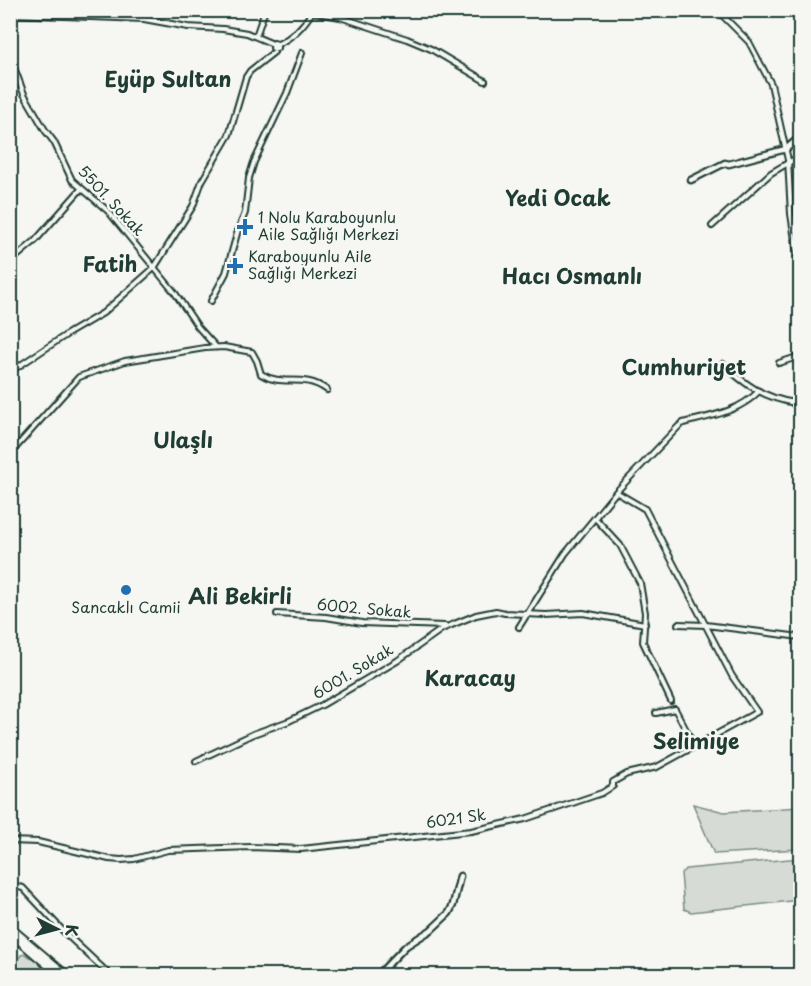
<svg xmlns="http://www.w3.org/2000/svg" width="811" height="986" viewBox="0 0 811 986" font-family="'Playpen Sans',sans-serif">
<rect width="100%" height="100%" fill="#f6f6f2"/>
<filter id="ink" filterUnits="userSpaceOnUse"><feTurbulence type="fractalNoise" baseFrequency=".0167" numOctaves="2"/><feDisplacementMap in="SourceGraphic" scale="12" xChannelSelector="R" yChannelSelector="G"/><feConvolveMatrix kernelMatrix="1 2 1 2 8 2 1 2 1" color-interpolation-filters="sRGB"/></filter>
<g filter="url(#ink)">
<!-- green -->
<g fill="#d6dbd6" stroke="#7a8c85" stroke-width="1.5">
<polygon points="693,804 724,812 800,807 800,849 714,854"/>
<polygon points="800,858 800,900 691,912 684,909 681,873 686,869"/>
<polygon points="25,954 39,962 43,970 48,971 50,975 12,975 13,968 21,955"/>
</g>
<g fill="none" stroke-linecap="round" stroke-linejoin="round">
<!-- tertiary casing -->
<g stroke="#1f3d34" stroke-width="8">
<g id="tertiary">
<polyline points="717,10 749,42 771,84 788,160 791,214 800,273"/>
<polyline points="10,14 144,19 188,27 223,29 247,33 273,44"/>
<polyline points="256,36 265,10"/>
<polygon points="274,43 277,44 277,48 273,48"/>
<path d="M278,44c15,-7 25,-17 34,-32l28,5 67,22 24,10 54,32"/>
<polyline points="10,57 24,94 45,130 54,142 72,180 108,211 175,293 198,327 216,347"/>
<polyline points="712,226 771,173 800,156"/>
<polyline points="10,262 35,241 81,189"/>
<polyline points="211,301 226,273 238,230 245,213 249,178 254,162 287,93 302,53"/>
<polyline points="779,363 800,356"/>
<path d="M723,364c21,20 41,34 72,39"/>
<polyline points="10,372 69,333 103,313 154,268 193,206 202,181 229,135 246,77 250,71 274,52"/>
<path d="M10,454l69,-77 46,-16 80,-13 19,-1 28,5 5,9 4,13c23,14 41,-2 66,16"/>
<polyline points="595,518 620,545 640,583 645,613 643,642 671,701"/>
<polyline points="277,614 326,617 362,623 445,626"/>
<polyline points="678,624 706,625 800,637"/>
<path d="M519,627l46,-73 51,-62 63,-66 4,-3c28,-7 56,-11 76,-32"/>
<polyline points="656,713 675,709 694,745"/>
<polyline points="196,761 253,734 289,721 322,705 397,661 442,629 476,615 496,611 505,613 546,615 583,613 645,624"/>
<polyline points="10,841 38,842 109,859 121,860 134,859 168,850 251,847 301,849 471,831 525,819 602,793 613,786 613,782 627,774 657,767 757,712 732,676 645,509 616,492"/>
<polyline points="10,885 23,888 65,933 111,976"/>
</g>
</g>
<!-- secondary casing -->
<g stroke="#1f3d34" stroke-width="9">
<g id="secondary">
<polyline points="691,180 725,163 729,164 786,149 800,137"/>
<polygon points="797,401 800,404 798,407 795,405"/>
<polyline points="377,976 406,946 431,930 449,913 453,905 460,876"/>
</g>
</g>
<!-- trunk casing -->
<g stroke="#1f3d34" stroke-width="10">
<g id="trunk">
<polyline points="10,927 68,976"/>
<polyline points="10,933 60,976"/>
</g>
</g>
<!-- tertiary -->
<use href="#tertiary" stroke="#f6f6f2" stroke-width="4"/>
<!-- secondary -->
<use href="#secondary" stroke="#f6f6f2" stroke-width="4.5"/>
<!-- trunk -->
<use href="#trunk" stroke="#f6f6f2" stroke-width="6"/>
</g>
</g>
<!-- markers -->
<g fill="#1f6fb2" stroke="#f6f6f2" stroke-width="2">
<path d="M242 218h6v6h6v6h-6v6h-6v-6h-6v-6h6z"/>
<path d="M232 257h6v6h6v6h-6v6h-6v-6h-6v-6h6z"/>
<circle cx="126" cy="590" r="6"/>
</g>
<g text-anchor="middle" stroke-width="5" stroke-linejoin="round" paint-order="stroke">
<!-- street labels -->
<g font-size="15" fill="#1f3d34" stroke="#f6f6f2">
<text transform="translate(111 201) rotate(47)" y="5">5501. Sokak</text>
<text transform="translate(364 609) rotate(5)" y="5">6002. Sokak</text>
<text transform="translate(353 672) rotate(-31)" y="5">6001. Sokak</text>
<text transform="translate(456 819) rotate(-8)" y="5">6021 Sk</text>
</g>
<!-- poi labels -->
<g font-size="15" fill="#1f3d34" stroke="#f6f6f2" text-anchor="start">
<text x="258" y="223">1 Nolu Karaboyunlu<tspan x="258" dy="17">Aile Sağlığı Merkezi</tspan></text>
<text x="248" y="262">Karaboyunlu Aile<tspan x="248" dy="17">Sağlığı Merkezi</tspan></text>
<text x="126" y="613" text-anchor="middle">Sancaklı Camii</text>
</g>
<!-- district labels -->
<g font-size="21" font-weight="bold" fill="#1f3d34" stroke="#f6f6f2">
<text x="168" y="87">Eyüp Sultan</text>
<text x="558" y="206">Yedi Ocak</text>
<text x="110" y="272">Fatih</text>
<text x="572" y="284">Hacı Osmanlı</text>
<text x="684" y="375">Cumhuriyet</text>
<text x="183" y="448">Ulaşlı</text>
<text x="240" y="604">Ali Bekirli</text>
<text x="470" y="686">Karacay</text>
<text x="696" y="749">Selimiye</text>
</g>
</g>
<!-- margin -->
<rect width="811" height="986" fill="none" stroke="#f6f6f2" stroke-width="36"/>
<rect x="18" y="18" width="775" height="950" fill="none" stroke="#1f3d34" stroke-width="2" filter="url(#ink)"/>
<!-- north arrow -->
<g transform="translate(57 929) rotate(96)" stroke="#f6f6f2" stroke-width="4.5" paint-order="stroke">
<path d="M0-4.5L10 22L0 15L-10 22Z" fill="#1f3d34"/>
<text y="-9" font-size="16" font-weight="bold" text-anchor="middle" fill="#1f3d34">K</text>
</g>
</svg>
